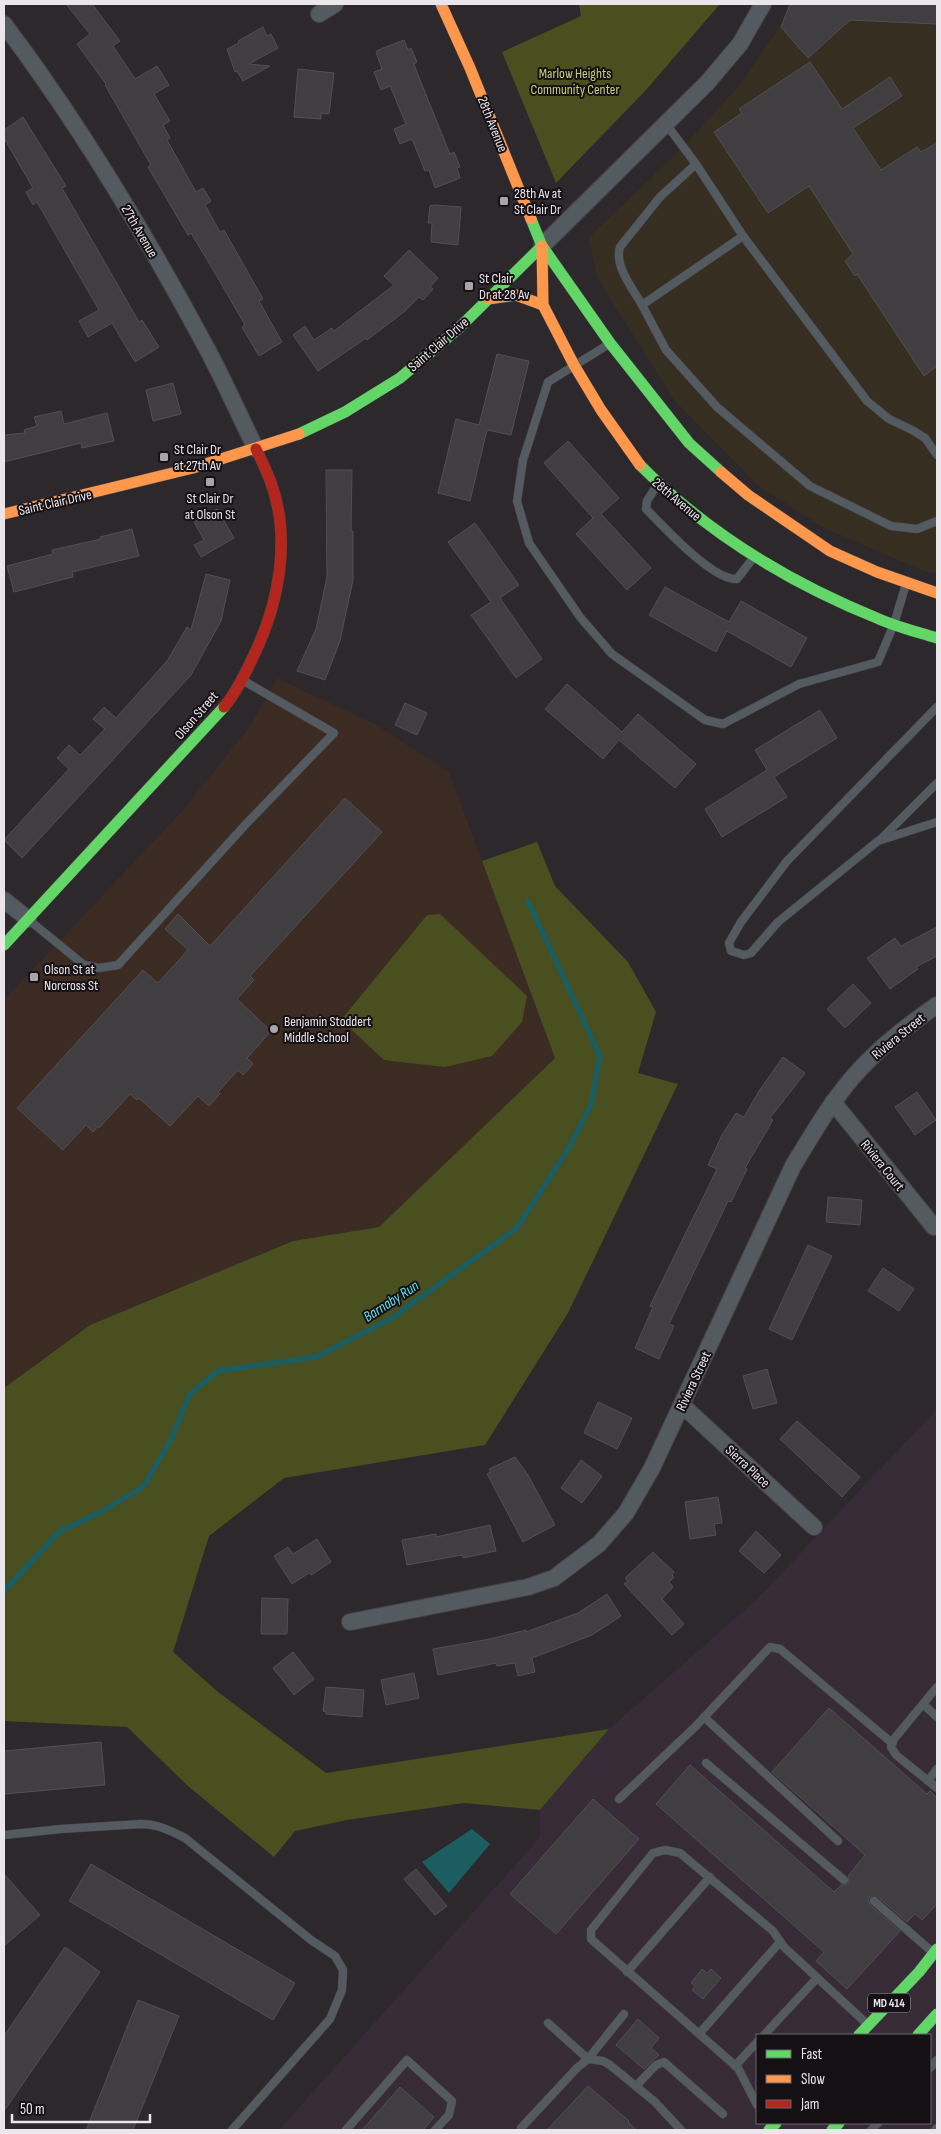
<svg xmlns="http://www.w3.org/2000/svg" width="941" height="2134" viewBox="0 0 941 2134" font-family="'Sofia Sans Condensed',sans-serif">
<rect width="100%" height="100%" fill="#2c282c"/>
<!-- commercial -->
<polygon fill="#362e21" points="791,4 937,4 937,574 923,571 822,527 756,484 675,401 597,278 589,237 680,150 738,87 785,19"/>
<!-- built -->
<path fill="#362b36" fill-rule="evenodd" d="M937,1409v721h-658l261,-293v-27l69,-81 147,-129zM757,2035h173v88h-173z"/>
<!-- education -->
<polygon fill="#3b2b23" points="277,678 375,724 449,772 555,1058 379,1227 293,1241 90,1325 4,1388 4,1000 183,810 250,726"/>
<!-- green -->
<g fill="#494f1f">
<polygon points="579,4 720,4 646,90 556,183 502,52 581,16"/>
<polygon points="537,842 555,886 628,962 656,1012 638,1073 678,1084 568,1313 485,1445 284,1478 209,1536 173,1652 218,1692 326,1773 609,1729 540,1810 464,1803 347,1820 295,1831 274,1857 188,1786 127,1727 4,1721 4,1388 90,1325 293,1241 379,1227 555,1058 482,861"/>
<polygon points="440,914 527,996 522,1022 492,1056 445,1067 384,1060 341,1020 427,915"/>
</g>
<!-- water -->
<polygon fill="#1b5d61" points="472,1829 490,1844 449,1893 422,1862"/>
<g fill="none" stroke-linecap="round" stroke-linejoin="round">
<!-- stream -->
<polyline stroke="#1b5d61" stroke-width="5.5" points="4,1591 60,1531 101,1512 144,1486 171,1439 190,1394 218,1371 316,1357 389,1320 517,1228 567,1151 591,1105 600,1056 528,901"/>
</g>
<!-- building -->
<g fill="#413e41" stroke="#524e52">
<polygon points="66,4 92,4 120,41 113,46 135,79 157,66 169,85 154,94 170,121 163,125 170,138 167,140 196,192 203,188 211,201 205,205 220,232 224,230 263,299 259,301 282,342 259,356 242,327 245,325 215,273 191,233 188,235 148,167 151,165 105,85 106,84 77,44 90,34"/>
<polygon points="790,4 937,4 937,24 850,20 808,58 781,27"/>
<polygon points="263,27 267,36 271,34 278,48 249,64 270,66 243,81 237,71 235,72 227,49 239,43 238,41"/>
<polygon points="404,40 408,50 411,48 417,62 414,64 418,75 450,154 454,152 460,167 457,168 460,178 435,188 429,170 425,171 412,139 400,144 394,129 406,124 390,86 381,90 374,72 382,69 376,52 378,50"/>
<polygon points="810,62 842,109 890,77 902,96 853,128 881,170 917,147 921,152 937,143 937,366 924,376 857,274 855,276 845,261 853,254 809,186 768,213 714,132 742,113 739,109"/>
<polygon points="298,69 334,73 329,114 321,113 321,119 294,117"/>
<polygon points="23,117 66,186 62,188 139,322 142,320 159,347 135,362 112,323 88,337 79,321 99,310 37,202 33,205 26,192 33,188 4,138 4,130"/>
<polygon points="434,205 461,207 458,245 431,242 432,223 428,223 430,206"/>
<polygon points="409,250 438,278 430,287 433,289 423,300 419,297 405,311 367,340 366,338 318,371 293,335 305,326 314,340 332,328 334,331 394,285 384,276"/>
<polygon points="497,354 529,361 511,435 487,430 470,501 438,493 456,419 479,425"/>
<polygon points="173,383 181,414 153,421 146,390"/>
<polygon points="61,411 64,424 107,413 114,441 82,448 81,443 4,462 4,435 25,433 24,430 37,426 34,417"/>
<polygon points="568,441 619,498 601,514 651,568 627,590 576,534 593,518 544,463"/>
<polygon points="326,470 352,470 351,531 353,531 353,580 340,641 325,680 297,671 316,629 327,577"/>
<polygon points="217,509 234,538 201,557 194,545 204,540 194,522"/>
<polygon points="475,523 519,585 500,598 542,659 516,678 471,615 491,602 448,542"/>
<polygon points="132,529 139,556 72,572 73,577 14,592 7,566 53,554 52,550 101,539 100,537"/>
<polygon points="206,574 230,580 221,621 191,675 22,858 4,840 69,769 57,758 69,745 80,755 105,729 93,719 104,707 116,718 167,661 187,627 191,630"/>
<polygon points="665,587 729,622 741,601 807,638 791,667 727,631 716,652 649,615"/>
<polygon points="567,684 622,732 638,714 696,764 675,788 619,740 603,759 545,709"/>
<polygon points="405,703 427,713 417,735 395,725"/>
<polygon points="820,710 837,738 774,777 787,797 722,837 705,809 767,770 755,750"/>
<polygon points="345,798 382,832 250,976 254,980 237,999 271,1031 247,1058 253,1064 243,1075 238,1070 218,1092 220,1094 209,1106 198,1096 170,1126 139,1098 137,1100 130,1094 99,1128 98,1126 93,1132 86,1125 63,1150 17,1108 143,970 158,983 188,950 165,929 178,914 210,946"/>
<polygon points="937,927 937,956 916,967 918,969 890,989 867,958 895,938 901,946"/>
<polygon points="853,984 871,1003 845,1028 827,1009"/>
<polygon points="783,1057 805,1073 770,1118 773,1120 745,1168 747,1169 731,1202 728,1201 669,1324 674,1326 659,1359 635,1348 653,1307 650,1306 717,1169 708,1165 722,1135 736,1113 744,1117 759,1091"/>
<polygon points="917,1092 936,1120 915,1135 895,1107"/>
<polygon points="828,1197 862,1200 860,1225 826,1222"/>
<polygon points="808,1245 832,1256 792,1340 769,1329"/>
<polygon points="883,1268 914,1289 899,1311 868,1291"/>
<polygon points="767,1369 777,1403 753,1409 743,1376"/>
<polygon points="598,1402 632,1418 617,1449 584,1433"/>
<polygon points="797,1421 860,1477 842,1497 780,1439"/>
<polygon points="515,1457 528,1475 555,1525 523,1542 487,1474 491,1472 489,1469"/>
<polygon points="581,1460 602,1476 582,1503 561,1488"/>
<polygon points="718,1497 722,1523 714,1524 716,1535 690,1539 685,1502"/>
<polygon points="490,1525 496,1551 463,1558 462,1555 407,1565 402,1540 436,1534 436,1537"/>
<polygon points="756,1531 781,1555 764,1573 739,1551"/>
<polygon points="317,1539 331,1562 311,1575 309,1573 292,1584 274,1556 288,1547 293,1554"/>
<polygon points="653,1552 674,1572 672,1575 674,1577 669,1582 673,1587 662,1599 684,1624 672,1635 624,1584 628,1581 625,1578"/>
<polygon points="607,1594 621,1616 592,1635 532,1658 535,1672 518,1676 515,1663 497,1666 496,1663 438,1675 433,1649 490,1639 526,1630 526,1632 578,1613"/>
<polygon points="262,1598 288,1599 287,1634 261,1634"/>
<polygon points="293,1652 314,1679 294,1695 273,1668"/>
<polygon points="414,1673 419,1698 386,1705 381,1680"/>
<polygon points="326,1687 364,1690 362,1717 326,1714 326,1712 323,1711"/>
<polygon points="829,1708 927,1794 930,1791 937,1798 937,1904 922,1920 915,1914 907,1922 878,1897 870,1897 868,1900 870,1905 900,1931 847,1989 816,1961 824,1952 656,1804 690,1765 834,1892 841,1885 845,1885 849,1883 848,1876 865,1855 772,1772"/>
<polygon points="101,1742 105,1785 4,1794 4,1751"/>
<polygon points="593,1799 639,1839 556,1934 510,1894"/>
<polygon points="91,1864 295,1983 273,2020 69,1901"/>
<polygon points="416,1869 447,1906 435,1915 404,1879"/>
<polygon points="4,1874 40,1915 4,1946"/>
<polygon points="65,1947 100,1972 4,2111 4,2036"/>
<polygon points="702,1969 707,1973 711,1969 721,1978 703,1999 692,1990 695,1986 691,1983"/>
<polygon points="138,2000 179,2016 133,2130 86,2130"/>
<polygon points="638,2019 659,2038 651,2048 659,2055 644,2069 616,2045"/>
<polygon points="588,2086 629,2121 628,2122 636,2130 547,2130"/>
<polygon points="400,2087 434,2117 423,2130 362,2130"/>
</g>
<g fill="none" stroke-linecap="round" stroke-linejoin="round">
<!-- lane casing -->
<g stroke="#464346" stroke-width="9">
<g id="lane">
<path d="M666,124l30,40 47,72 -101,69c-9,-16 -28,-39 -22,-58l40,-50 36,-33"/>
<polyline points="743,236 867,401 889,419 912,430 925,438 937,455"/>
<polyline points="642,305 666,350 717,407 810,486 891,526 917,529 937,521"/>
<polyline points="609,344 548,382 523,460 517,501 529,543 580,617 612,654 705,720 723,724 799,684 878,662 894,624 906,584"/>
<path d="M657,485l-10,16 -1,8c17,17 67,72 91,70l17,-22"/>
<polyline points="937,707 787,861 741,922 729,943 731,951 744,955 751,953 778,922 878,841 937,822"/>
<polyline points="880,840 937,783"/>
<polyline points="29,920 84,965 99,968 118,965 246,824 334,733 244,681"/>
<polyline points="937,1687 894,1739 891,1747 896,1755 937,1788"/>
<polyline points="923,1704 937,1717"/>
<polyline points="704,1717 838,1841"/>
<polyline points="706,1763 844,1880"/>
<polyline points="928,1781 937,1769"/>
<polyline points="619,1799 695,1727 770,1647 780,1649 892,1743"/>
<path d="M4,1835l57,-6 80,-5c17,0 30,7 44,14l126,102 24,16 8,14 -1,20 -12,29 -98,111"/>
<polyline points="874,1901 930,1950"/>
<polyline points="627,1972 710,1877"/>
<polyline points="548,2023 588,2059 624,2014"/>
<polyline points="699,2034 780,1942"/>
<polyline points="764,2035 817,1978"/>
<polyline points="735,2066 757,2042"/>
<polyline points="930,2068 937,2060"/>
<polyline points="636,2086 656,2065 664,2062 723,2114"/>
<polyline points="757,2105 738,2068 591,1939 591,1930 653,1853 665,1850 680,1853 773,1931 784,1947 865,2022"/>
<polyline points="346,2130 407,2060 452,2101 449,2115 435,2130"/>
<polyline points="522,2130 521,2128 577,2068 588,2059 603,2061 610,2065 655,2102 681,2130"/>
<polyline points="871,2130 878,2123"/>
<polyline points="935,2130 937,2128"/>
</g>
</g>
<!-- street casing -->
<g stroke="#464346" stroke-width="18">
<g id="street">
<polyline points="319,14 335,4"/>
<path d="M4,24c76,101 142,211 202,323 18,33 33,68 50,102"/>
<polyline points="542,246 707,83 740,44 763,4"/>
<polyline points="4,900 28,919"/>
<polyline points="833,1102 934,1227"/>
<polyline points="682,1405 814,1527"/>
<path d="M350,1622l178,-35 26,-9 45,-34 27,-31 26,-45 141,-302c23,-38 46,-78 78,-108 20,-20 43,-37 66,-53"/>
</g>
</g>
<!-- fast casing -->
<g stroke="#464346" stroke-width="12">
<g id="fast">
<polyline points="531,219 542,246 610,343 689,443 721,472"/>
<polyline points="299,434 345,412 400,378 459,328 542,246"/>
<path d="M640,465c68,69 150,118 239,154 18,8 39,13 58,19"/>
<polyline points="4,945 224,707"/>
<polyline points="859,2035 919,1972 937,1949"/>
<polyline points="918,2035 937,2014"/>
<polyline points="769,2130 776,2123"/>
<polyline points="832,2130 839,2123"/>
</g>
</g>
<!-- slow casing -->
<g stroke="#464346" stroke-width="12">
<g id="slow">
<polyline points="441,4 470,68 531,219"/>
<polyline points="542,246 543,305 574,365 601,410 640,465"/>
<polyline points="488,299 516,295 543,305"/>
<polyline points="721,472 748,495 830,551 877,572 937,593"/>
<polyline points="4,514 193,468 299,434"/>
</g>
</g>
<!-- jam casing -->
<g stroke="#464346" stroke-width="12">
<path id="jam" d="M224,707c12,-14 21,-33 29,-50 26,-53 39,-119 17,-177 -4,-10 -9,-21 -14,-31"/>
</g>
<!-- lane -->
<use href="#lane" stroke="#535a60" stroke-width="8"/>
<!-- street -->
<use href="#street" stroke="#535a60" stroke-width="16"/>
<!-- fast -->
<use href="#fast" stroke="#63d668" stroke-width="11"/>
<!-- slow -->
<use href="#slow" stroke="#ff974d" stroke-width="11"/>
<!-- jam -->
<use href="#jam" stroke="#b3261e" stroke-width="11"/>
</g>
<!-- markers -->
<g fill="#a8a4a9" stroke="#141014" stroke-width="2">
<rect x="499" y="196" width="10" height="10" rx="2.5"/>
<rect x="464" y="281" width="10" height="10" rx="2.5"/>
<rect x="159" y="452" width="10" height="10" rx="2.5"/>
<rect x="205" y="477" width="10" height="10" rx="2.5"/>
<rect x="29" y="972" width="10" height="10" rx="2.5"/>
<circle cx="274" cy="1029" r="5"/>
</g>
<g text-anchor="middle" stroke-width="4" stroke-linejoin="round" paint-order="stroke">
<!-- shield labels -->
<rect fill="#141014" stroke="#aaa6ab" stroke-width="1" x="868" y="1993.5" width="42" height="19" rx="4"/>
<g font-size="12" font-weight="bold" fill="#ebe6ec">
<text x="889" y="2007">MD 414</text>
</g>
<!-- park labels -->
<g font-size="14" fill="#c3d278" stroke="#141014">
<text x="575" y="78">Marlow Heights<tspan x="575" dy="16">Community Center</tspan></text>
</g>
<!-- street labels -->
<g font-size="14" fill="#ebe6ec" stroke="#141014">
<text transform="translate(493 124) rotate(68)" y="5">28th Avenue</text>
<text transform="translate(140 231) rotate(60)" y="5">27th Avenue</text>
<text transform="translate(438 344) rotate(-41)" y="5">Saint Clair Drive</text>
<text transform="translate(677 499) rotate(40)" y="5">28th Avenue</text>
<text transform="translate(55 502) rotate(-13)" y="5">Saint Clair Drive</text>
<text transform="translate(196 715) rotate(-49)" y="5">Olson Street</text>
<text transform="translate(898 1036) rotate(-39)" y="5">Riviera Street</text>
<text transform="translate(883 1165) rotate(51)" y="5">Riviera Court</text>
<text transform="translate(693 1381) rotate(-65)" y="5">Riviera Street</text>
<text transform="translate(748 1466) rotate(43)" y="5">Sierra Place</text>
</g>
<!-- poi labels -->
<g font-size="14" fill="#ebe6ec" stroke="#141014" text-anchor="start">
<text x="514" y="198">28th Av at<tspan x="514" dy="16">St Clair Dr</tspan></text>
<text x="479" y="283">St Clair<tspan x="479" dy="16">Dr at 28 Av</tspan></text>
<text x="174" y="454">St Clair Dr<tspan x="174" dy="16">at 27th Av</tspan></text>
<text x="210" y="503" text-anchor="middle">St Clair Dr<tspan x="210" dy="16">at Olson St</tspan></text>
<text x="44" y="974">Olson St at<tspan x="44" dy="16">Norcross St</tspan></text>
<text x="284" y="1026">Benjamin Stoddert<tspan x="284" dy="16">Middle School</tspan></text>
</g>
<!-- water labels -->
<g font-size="15" font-style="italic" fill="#5fe4ed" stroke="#141014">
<text transform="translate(391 1301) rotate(-33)" y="5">Barnaby Run</text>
</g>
</g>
<!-- border -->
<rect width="941" height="2134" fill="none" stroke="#ebe6ec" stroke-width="10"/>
<!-- legend -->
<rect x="756" y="2034" width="175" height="90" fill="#141014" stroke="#6a666a"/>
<rect x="766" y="2050" width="25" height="8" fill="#63d668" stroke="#6a666a"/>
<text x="801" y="2059" font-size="15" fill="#ebe6ec">Fast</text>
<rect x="766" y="2075" width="25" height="8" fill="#ff974d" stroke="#6a666a"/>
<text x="801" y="2084" font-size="15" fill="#ebe6ec">Slow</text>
<rect x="766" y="2100" width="25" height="8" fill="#b3261e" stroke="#6a666a"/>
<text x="801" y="2109" font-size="15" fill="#ebe6ec">Jam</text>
<!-- scale -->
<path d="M12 2114v8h138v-8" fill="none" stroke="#ebe6ec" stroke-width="2.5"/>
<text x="20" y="2114" font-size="15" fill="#ebe6ec" stroke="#141014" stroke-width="4" paint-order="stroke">50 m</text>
</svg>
